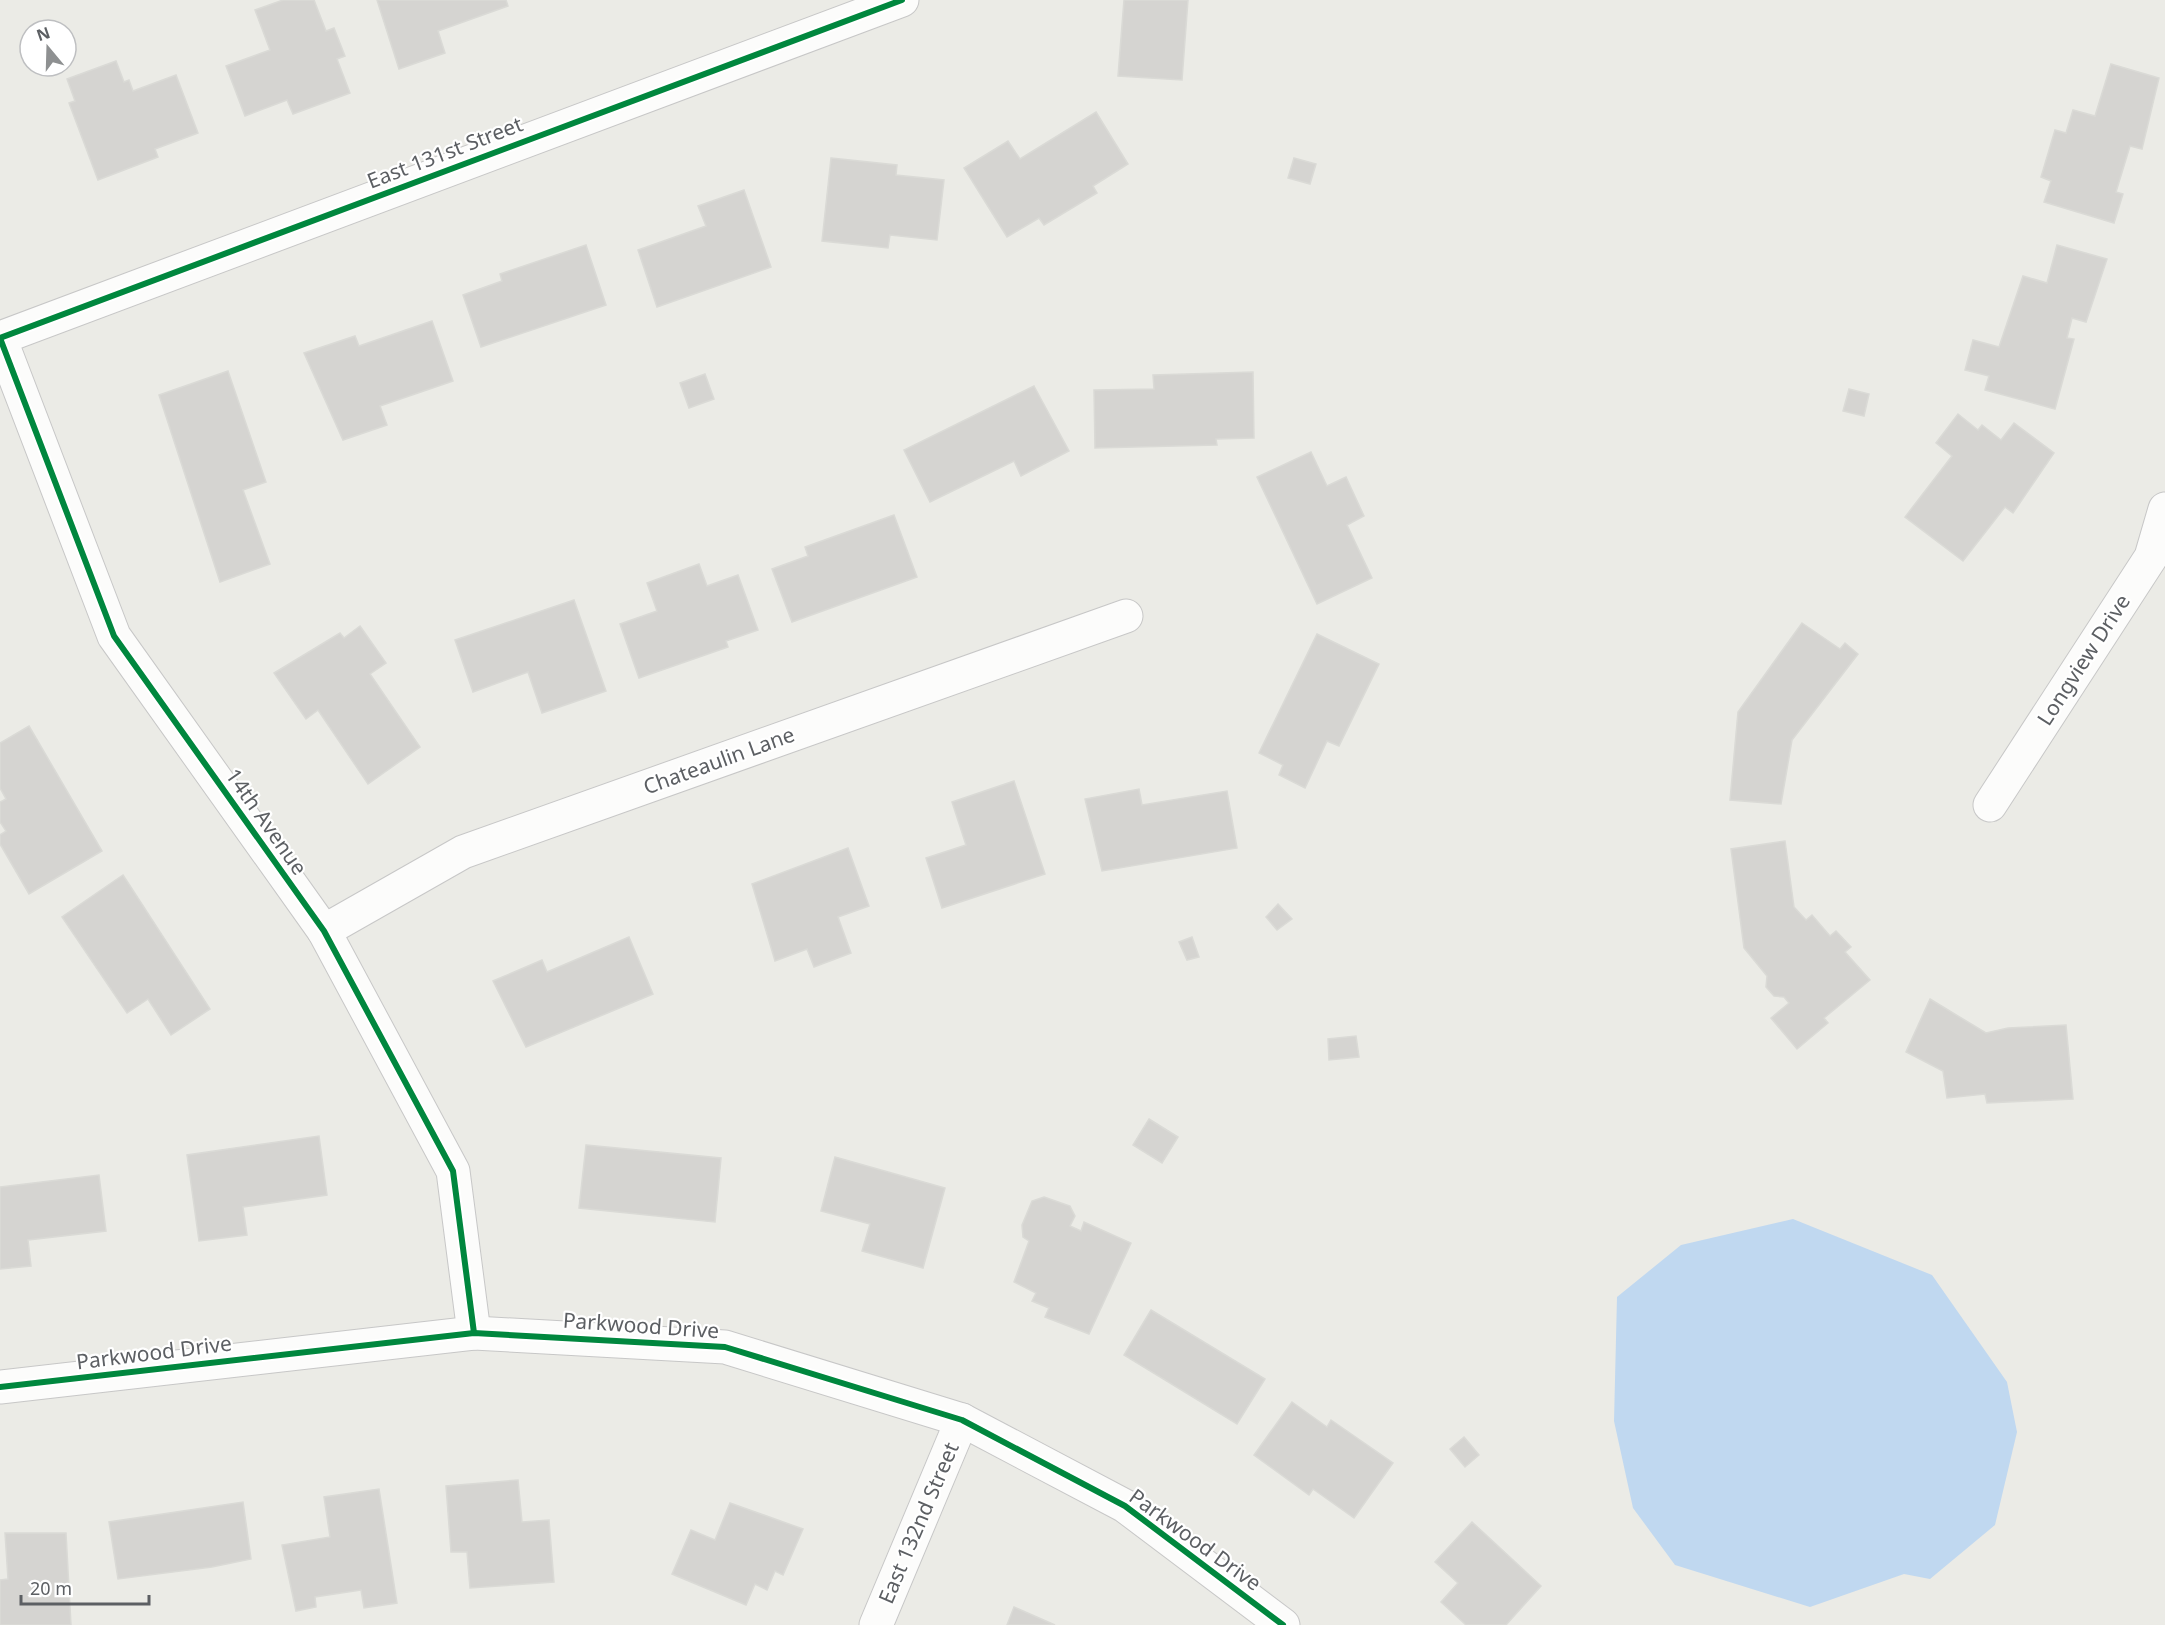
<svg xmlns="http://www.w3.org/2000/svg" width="2165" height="1625" viewBox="0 0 2165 1625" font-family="'Noto Sans',sans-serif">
<rect width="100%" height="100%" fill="#ebebe6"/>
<!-- water -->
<polygon fill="#c0d8f0" points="1793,1219 1932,1275 2007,1382 2017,1432 1995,1525 1930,1579 1904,1574 1810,1607 1675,1565 1633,1508 1614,1421 1617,1297 1681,1245"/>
<!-- building -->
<g fill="#d5d4d1" stroke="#dadad6" stroke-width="1.5">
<polygon points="283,0 314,0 326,31 334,28 345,56 337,59 350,93 293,114 287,100 245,116 226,66 270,50 255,10"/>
<polygon points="377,0 506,0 508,6 438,31 445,53 399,69"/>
<polygon points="1124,0 1188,0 1182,80 1118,76"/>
<polygon points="116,61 124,82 129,80 133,91 176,75 198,133 155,149 158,157 98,180 69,103 75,101 67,79"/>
<polygon points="2111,64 2159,78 2142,149 2130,146 2116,192 2123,194 2114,223 2044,202 2051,181 2041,177 2055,130 2066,133 2073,110 2095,116"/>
<polygon points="1096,112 1128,164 1093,186 1097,193 1044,225 1039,218 1007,237 964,168 1008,141 1020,159"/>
<polygon points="831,158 897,165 896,175 944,180 937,240 890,235 888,248 822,241"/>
<polygon points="1294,158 1316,164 1310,184 1288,178"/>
<polygon points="744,190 771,267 657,307 638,250 706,226 698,206"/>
<polygon points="586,245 606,305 481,347 463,295 502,281 500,274"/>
<polygon points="2057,245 2107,259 2086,322 2072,318 2067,338 2074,339 2055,409 1985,390 1989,376 1965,370 1973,340 1999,347 2023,276 2047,283"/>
<polygon points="432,321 453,381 380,406 387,425 343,440 304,353 355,336 359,346"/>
<polygon points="228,371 266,482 243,490 270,564 220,582 159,395"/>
<polygon points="1253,372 1254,438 1216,439 1217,445 1095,448 1094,390 1154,389 1153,375"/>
<polygon points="705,374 714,399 689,408 680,383"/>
<polygon points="1034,386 1069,451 1021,476 1014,461 930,502 904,450"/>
<polygon points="1849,389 1869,394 1864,416 1843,411"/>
<polygon points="1958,414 1978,430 1982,425 2001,440 2014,423 2054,453 2013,513 2005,507 1963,561 1905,517 1952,456 1936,443"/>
<polygon points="1311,452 1327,486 1346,477 1364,516 1347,525 1372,578 1317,604 1257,477"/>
<polygon points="894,515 917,577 792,622 772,569 808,556 805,547"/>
<polygon points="699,564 707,586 738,575 758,630 726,641 728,647 639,678 620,624 657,611 647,583"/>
<polygon points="574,600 606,691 542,713 528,672 473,692 455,640"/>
<polygon points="1802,623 1840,649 1845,643 1858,654 1792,740 1781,804 1730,800 1738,712"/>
<polygon points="360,626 386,663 370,674 420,747 368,784 318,710 306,719 274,673 340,633 344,638"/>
<polygon points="1317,634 1379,664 1339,746 1327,741 1305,788 1279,775 1283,765 1259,753"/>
<polygon points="29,726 102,851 29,894 0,844 0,835 6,831 0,822 0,802 6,799 0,788 0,743"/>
<polygon points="1014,781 1045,874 942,908 926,858 966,845 952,802"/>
<polygon points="1139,789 1142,805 1227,791 1237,848 1102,871 1085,799"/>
<polygon points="1785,841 1794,907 1806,920 1812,915 1830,936 1836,931 1851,947 1845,952 1870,980 1824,1018 1828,1023 1797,1049 1771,1018 1789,1003 1784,997 1774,996 1766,987 1767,976 1744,948 1731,849"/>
<polygon points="848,848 869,906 838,917 851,953 814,967 807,949 775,961 752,884"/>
<polygon points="123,875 210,1009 171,1035 148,999 127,1013 62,917"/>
<polygon points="1278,904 1292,919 1277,930 1266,917"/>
<polygon points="629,937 653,994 526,1047 493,981 542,960 547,972"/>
<polygon points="1192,937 1199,957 1187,960 1179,942"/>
<polygon points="1930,999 1986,1033 2008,1028 2066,1025 2073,1099 1987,1103 1985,1094 1947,1098 1943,1071 1906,1052"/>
<polygon points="1356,1036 1359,1057 1329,1060 1328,1039"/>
<polygon points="1149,1119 1178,1137 1162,1163 1133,1145"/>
<polygon points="319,1136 327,1195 243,1207 247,1235 199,1241 187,1155"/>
<polygon points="586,1145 721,1158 715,1222 579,1208"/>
<polygon points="835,1157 945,1188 923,1268 862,1251 870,1224 821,1211"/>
<polygon points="99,1175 106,1231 28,1240 31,1266 0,1269 0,1187"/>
<polygon points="1044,1197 1070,1206 1075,1216 1070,1226 1081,1231 1084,1222 1131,1243 1089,1334 1045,1317 1049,1308 1032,1301 1036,1293 1014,1282 1029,1241 1023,1237 1022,1225 1032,1201"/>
<polygon points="1151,1310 1265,1379 1237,1424 1124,1355"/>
<polygon points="1292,1402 1327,1427 1331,1420 1393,1463 1354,1518 1313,1489 1309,1495 1254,1455"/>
<polygon points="1464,1437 1479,1455 1465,1467 1450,1449"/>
<polygon points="518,1480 522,1522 549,1520 554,1582 470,1588 467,1552 451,1552 446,1486"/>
<polygon points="379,1489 397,1603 364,1608 361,1590 315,1597 316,1607 296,1611 282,1545 330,1537 324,1497"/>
<polygon points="243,1502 251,1559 212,1567 118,1579 109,1522"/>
<polygon points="730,1503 803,1529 783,1575 775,1571 767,1590 755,1584 746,1605 672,1574 691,1530 715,1540"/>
<polygon points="1472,1522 1541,1586 1506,1625 1466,1625 1441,1602 1458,1583 1435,1562"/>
<polygon points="5,1533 66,1533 71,1625 0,1625 0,1580 8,1579"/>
<polygon points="1014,1607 1055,1625 1007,1625"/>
</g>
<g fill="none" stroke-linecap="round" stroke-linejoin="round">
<!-- minor casing -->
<g stroke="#c7c7c7" stroke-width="35">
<g id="minor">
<polyline points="0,338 114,636 324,931 453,1171 474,1333"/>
<polyline points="0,338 902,0"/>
<polyline points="1990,805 2151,557 2165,509"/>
<polyline points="324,931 463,852 1126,616"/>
<polyline points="876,1625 962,1420"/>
</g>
</g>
<!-- tertiary casing -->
<g stroke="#c7c7c7" stroke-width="35">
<polyline id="tertiary" points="0,1387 474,1333 725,1347 962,1420 1125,1506 1283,1625"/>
</g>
<!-- minor -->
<use href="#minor" stroke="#fcfcfb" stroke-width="33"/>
<!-- tertiary -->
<use href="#tertiary" stroke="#fcfcfb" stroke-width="33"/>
<!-- cycleway casing -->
<g stroke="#fff" stroke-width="10">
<g id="cycleway">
<polyline points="0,338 114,636 324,931 453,1171 474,1333"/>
<polyline points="0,338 902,0"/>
<polyline points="0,1387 474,1333 725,1347 962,1420 1125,1506 1283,1625"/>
</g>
</g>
<!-- cycleway -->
<use href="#cycleway" stroke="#00873e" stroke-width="6"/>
</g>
<g text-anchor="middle" stroke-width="4.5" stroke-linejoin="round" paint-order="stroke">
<!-- street labels -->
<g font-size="21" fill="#5c5f63" stroke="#fff">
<text transform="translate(445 153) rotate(-21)" y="7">East 131st Street</text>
<text transform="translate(2084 660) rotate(-57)" y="7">Longview Drive</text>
<text transform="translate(719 761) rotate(-20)" y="7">Chateaulin Lane</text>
<text transform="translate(266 822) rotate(55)" y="7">14th Avenue</text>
<text transform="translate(641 1326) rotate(4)" y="7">Parkwood Drive</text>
<text transform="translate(154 1353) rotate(-7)" y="7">Parkwood Drive</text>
<text transform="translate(919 1523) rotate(-67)" y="7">East 132nd Street</text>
<text transform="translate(1195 1540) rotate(36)" y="7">Parkwood Drive</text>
</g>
</g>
<!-- north arrow -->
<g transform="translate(48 48) rotate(341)"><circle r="28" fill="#ffffff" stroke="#bebfc1" stroke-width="1.5"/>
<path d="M0-4.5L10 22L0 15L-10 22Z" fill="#8e9091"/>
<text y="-9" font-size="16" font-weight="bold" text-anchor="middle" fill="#5c5f63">N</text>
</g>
<!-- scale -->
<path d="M21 1595v9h128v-9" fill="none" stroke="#5c5f63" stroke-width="3"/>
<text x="30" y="1595" font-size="18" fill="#5c5f63" stroke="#ffffff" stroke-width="4.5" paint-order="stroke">20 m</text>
</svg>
